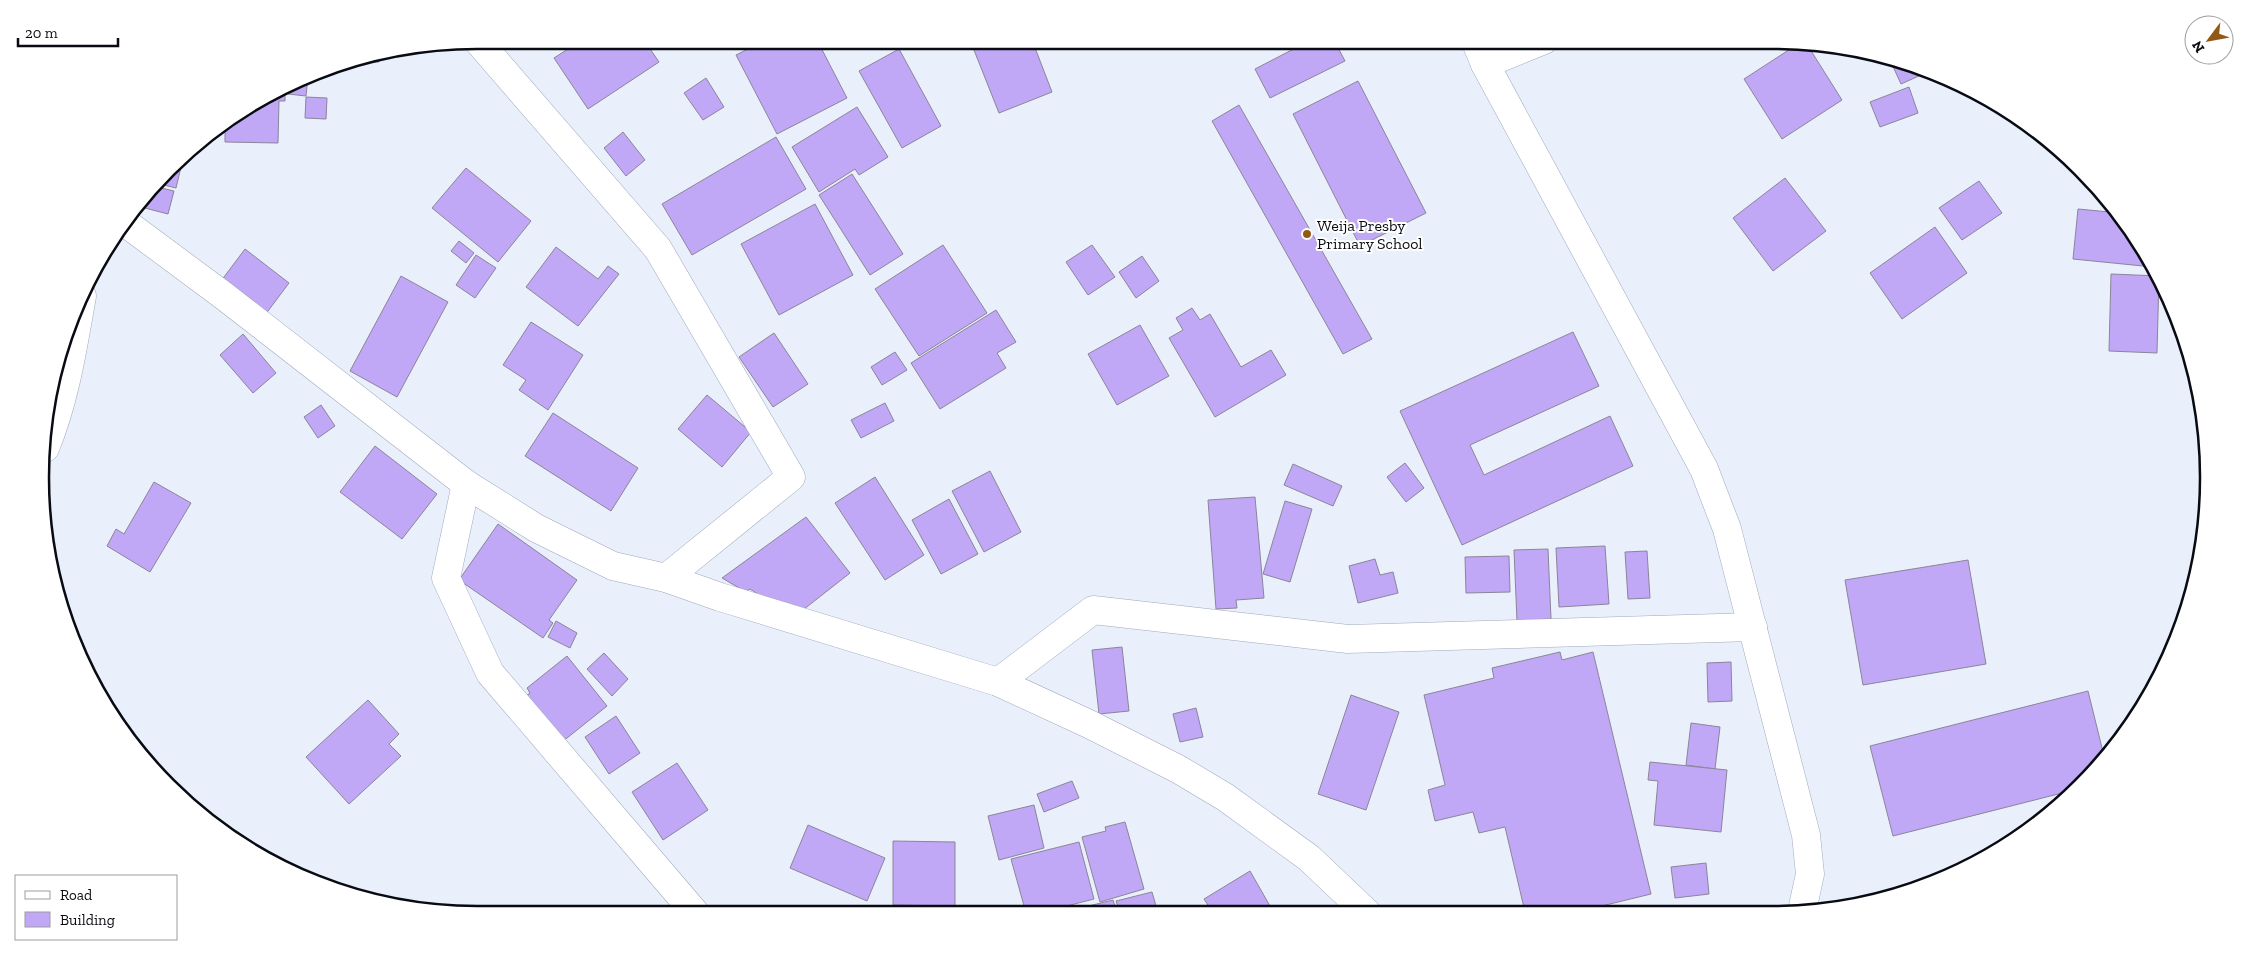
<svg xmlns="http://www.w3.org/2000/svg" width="2249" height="955" viewBox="0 0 2249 955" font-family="'Zilla Slab',serif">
<rect width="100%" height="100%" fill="#e9effb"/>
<!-- building -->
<g fill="#c0a8f6" stroke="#8b8599">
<polygon points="582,40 644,40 659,62 588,109 554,58"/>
<polygon points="766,40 817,40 847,98 777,134 736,55"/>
<polygon points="970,40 1032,40 1052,92 999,113"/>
<polygon points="1311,40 1334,40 1345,61 1270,98 1255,69"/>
<polygon points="1798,44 1808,46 1842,100 1782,139 1744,79"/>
<polygon points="899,49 941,126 902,148 859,71"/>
<polygon points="379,56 379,62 341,63"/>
<polygon points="1890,60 1912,63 1930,71 1901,84"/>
<polygon points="308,76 306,96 288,94 289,85"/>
<polygon points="706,78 724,107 703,120 684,93"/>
<polygon points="1358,81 1426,213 1360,246 1293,114"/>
<polygon points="285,87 285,101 279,101 278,143 225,142 225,122 259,99"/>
<polygon points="1909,87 1918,113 1880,127 1870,102"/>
<polygon points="306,97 327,98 326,119 305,118"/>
<polygon points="1239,105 1372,339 1343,354 1212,121"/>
<polygon points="857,107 888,157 859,175 855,169 819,192 792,147"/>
<polygon points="623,132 645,160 626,176 604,148"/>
<polygon points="776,137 806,189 692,255 662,204"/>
<polygon points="175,166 181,167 176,188 160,184"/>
<polygon points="466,168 531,221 498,262 432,208"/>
<polygon points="852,174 903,254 870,275 819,195"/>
<polygon points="1785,178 1826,231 1773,271 1733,218"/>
<polygon points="1979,181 2002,213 1962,240 1939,208"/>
<polygon points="157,187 174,191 168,214 141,207"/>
<polygon points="815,204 853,275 779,315 741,244"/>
<polygon points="2078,209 2120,213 2153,267 2073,259"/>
<polygon points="1935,227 1967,273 1902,319 1870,273"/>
<polygon points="459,241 474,253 466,263 451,251"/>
<polygon points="943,245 987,313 919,356 875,289"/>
<polygon points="1092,245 1115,277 1088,295 1066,262"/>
<polygon points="556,247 598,279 608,266 619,274 578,326 526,287"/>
<polygon points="245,249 289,283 265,315 221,281"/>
<polygon points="476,255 496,268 475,298 456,285"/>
<polygon points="1142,256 1159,281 1136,298 1119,272"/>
<polygon points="2111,274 2159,276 2157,353 2109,351"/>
<polygon points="401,276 448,302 397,397 350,371"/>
<polygon points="1192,308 1200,320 1210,314 1241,367 1271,350 1286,375 1215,417 1169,338 1183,330 1176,318"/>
<polygon points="996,310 1016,342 997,353 1006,368 940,409 911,363"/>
<polygon points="531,322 583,355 548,410 519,390 526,380 503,365"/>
<polygon points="1140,325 1169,376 1117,405 1088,354"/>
<polygon points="1573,332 1599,386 1470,445 1484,475 1610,416 1633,466 1462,545 1400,411"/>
<polygon points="774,333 808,384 773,407 739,357"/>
<polygon points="243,334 276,373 253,393 220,355"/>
<polygon points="895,352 907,370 882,385 871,367"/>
<polygon points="707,395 751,432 722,467 678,429"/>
<polygon points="885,403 894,421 861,438 851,420"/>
<polygon points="321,405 335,426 318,438 304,417"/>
<polygon points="553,413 638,468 611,511 525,456"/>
<polygon points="375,446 437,494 402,539 340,492"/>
<polygon points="1405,463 1424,488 1406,502 1387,477"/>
<polygon points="1293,464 1342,486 1333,506 1284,485"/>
<polygon points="990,471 1021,532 984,552 952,491"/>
<polygon points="875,477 924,555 885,580 835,503"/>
<polygon points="154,482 191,503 150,572 107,546 116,529 124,534"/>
<polygon points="1255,497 1264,598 1236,600 1237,608 1216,609 1208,500"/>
<polygon points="949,499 978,554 941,574 912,520"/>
<polygon points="1285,501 1312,509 1290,582 1263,574"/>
<polygon points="806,517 850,573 794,617 750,589 746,592 722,578"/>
<polygon points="498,524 577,580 549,620 553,623 543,638 459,580"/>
<polygon points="1605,546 1609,604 1559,607 1556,548"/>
<polygon points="1548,549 1551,619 1517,621 1514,550"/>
<polygon points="1647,551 1650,598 1628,599 1625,552"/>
<polygon points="1509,556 1510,592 1466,593 1465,557"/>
<polygon points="1375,559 1380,575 1393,572 1398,593 1358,603 1349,566"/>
<polygon points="1968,560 1986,664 1863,685 1845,580"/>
<polygon points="556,621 577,633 570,648 548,637"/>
<polygon points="1122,647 1129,711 1099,714 1092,650"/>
<polygon points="1560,652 1562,660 1593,652 1651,894 1577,912 1525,912 1505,827 1479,833 1473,812 1435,821 1428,790 1445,785 1424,695 1494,678 1492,668"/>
<polygon points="604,653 628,679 612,696 587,669"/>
<polygon points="567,656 607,706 562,742 519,701 530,693 527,688"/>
<polygon points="1731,662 1732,701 1708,702 1707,663"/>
<polygon points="2088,691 2104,756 2074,790 1893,836 1870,746"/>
<polygon points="1351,695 1399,712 1366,810 1318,794"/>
<polygon points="368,700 399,734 389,744 401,756 349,804 306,757"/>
<polygon points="1196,708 1203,737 1180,742 1173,714"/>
<polygon points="616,716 640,753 609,774 585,737"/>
<polygon points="1691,723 1720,727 1715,769 1686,765"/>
<polygon points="1650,762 1727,770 1721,832 1654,825 1658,781 1648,780"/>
<polygon points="677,763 708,810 663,840 632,792"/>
<polygon points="1072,781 1079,798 1044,812 1037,794"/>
<polygon points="1034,805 1044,848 999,860 988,816"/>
<polygon points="1125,822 1144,889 1100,902 1082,837 1106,831 1105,827"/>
<polygon points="808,825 885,858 867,901 790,868"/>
<polygon points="893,841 955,842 955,906 893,905"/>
<polygon points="1079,842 1094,899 1039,913 1026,913 1011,859"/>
<polygon points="1706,863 1709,894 1675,898 1671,867"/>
<polygon points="1250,871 1274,913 1213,913 1204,899"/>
<polygon points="1152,892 1158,913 1120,913 1116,901"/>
<polygon points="1113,900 1117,913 1060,913"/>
<polygon points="1014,907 1017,913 992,914"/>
</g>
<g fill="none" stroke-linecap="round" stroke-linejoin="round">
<!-- minor casing -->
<g stroke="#a0a9bc" stroke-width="29">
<g id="minor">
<polyline points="477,40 658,249 791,477 666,578"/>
<polyline points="1475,40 1485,64 1704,469 1727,529 1806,835 1810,874 1802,911"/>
<polyline points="1485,64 1544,40"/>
<polyline points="127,224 224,296 466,484 536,528 613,566 666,578 720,597 998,682 1089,724 1178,769 1225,797 1309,858 1367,913"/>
<polyline points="466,484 446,578 490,673 696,914"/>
<polyline points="998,682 1093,610 1348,639 1753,627"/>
</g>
</g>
<!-- tertiary casing -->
<g stroke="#a0a9bc" stroke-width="29">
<path id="tertiary" d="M45,448c20,-48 28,-101 37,-152"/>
</g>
<!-- minor -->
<use href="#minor" stroke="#fff" stroke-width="28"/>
<!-- tertiary -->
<use href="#tertiary" stroke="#fff" stroke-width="28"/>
</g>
<!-- markers -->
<circle fill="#925915" stroke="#fff" stroke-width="2" cx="1307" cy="234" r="5"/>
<g text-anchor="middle" stroke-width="4" stroke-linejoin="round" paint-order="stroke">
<!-- poi labels -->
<g font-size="16" fill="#090b12" stroke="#fff" text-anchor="start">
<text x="1317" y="231">Weija Presby<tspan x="1317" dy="18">Primary School</tspan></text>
</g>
</g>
<!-- crop -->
<path d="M0 0H2249V955H0ZM477 49H1772A428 428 0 0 1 2200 477V478A428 428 0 0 1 1772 906H477A428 428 0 0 1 49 478V477A428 428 0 0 1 477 49Z" fill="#fff" fill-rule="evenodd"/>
<path fill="none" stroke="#090b12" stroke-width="2.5" d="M477 49H1772A428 428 0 0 1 2200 477V478A428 428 0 0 1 1772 906H477A428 428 0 0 1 49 478V477A428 428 0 0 1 477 49Z"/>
<!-- legend -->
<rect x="15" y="875" width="162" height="65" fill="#ffffff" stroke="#9d9da0"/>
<rect x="25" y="891" width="25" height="8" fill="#ffffff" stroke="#9d9da0"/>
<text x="60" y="900" font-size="15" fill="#090b12">Road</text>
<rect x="25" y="912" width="25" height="15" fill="#c0a8f6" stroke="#9d9da0"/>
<text x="60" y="925" font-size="15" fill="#090b12">Building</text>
<!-- north arrow -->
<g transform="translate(2209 40) rotate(238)"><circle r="24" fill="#ffffff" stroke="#9d9da0"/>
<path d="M0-4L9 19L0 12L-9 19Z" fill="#925915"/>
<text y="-8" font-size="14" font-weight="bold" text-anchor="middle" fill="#090b12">N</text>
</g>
<!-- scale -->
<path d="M18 38v8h100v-8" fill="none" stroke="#090b12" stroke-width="2.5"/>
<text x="25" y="38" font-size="15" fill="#090b12" stroke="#ffffff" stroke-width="4" paint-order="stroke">20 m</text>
</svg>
